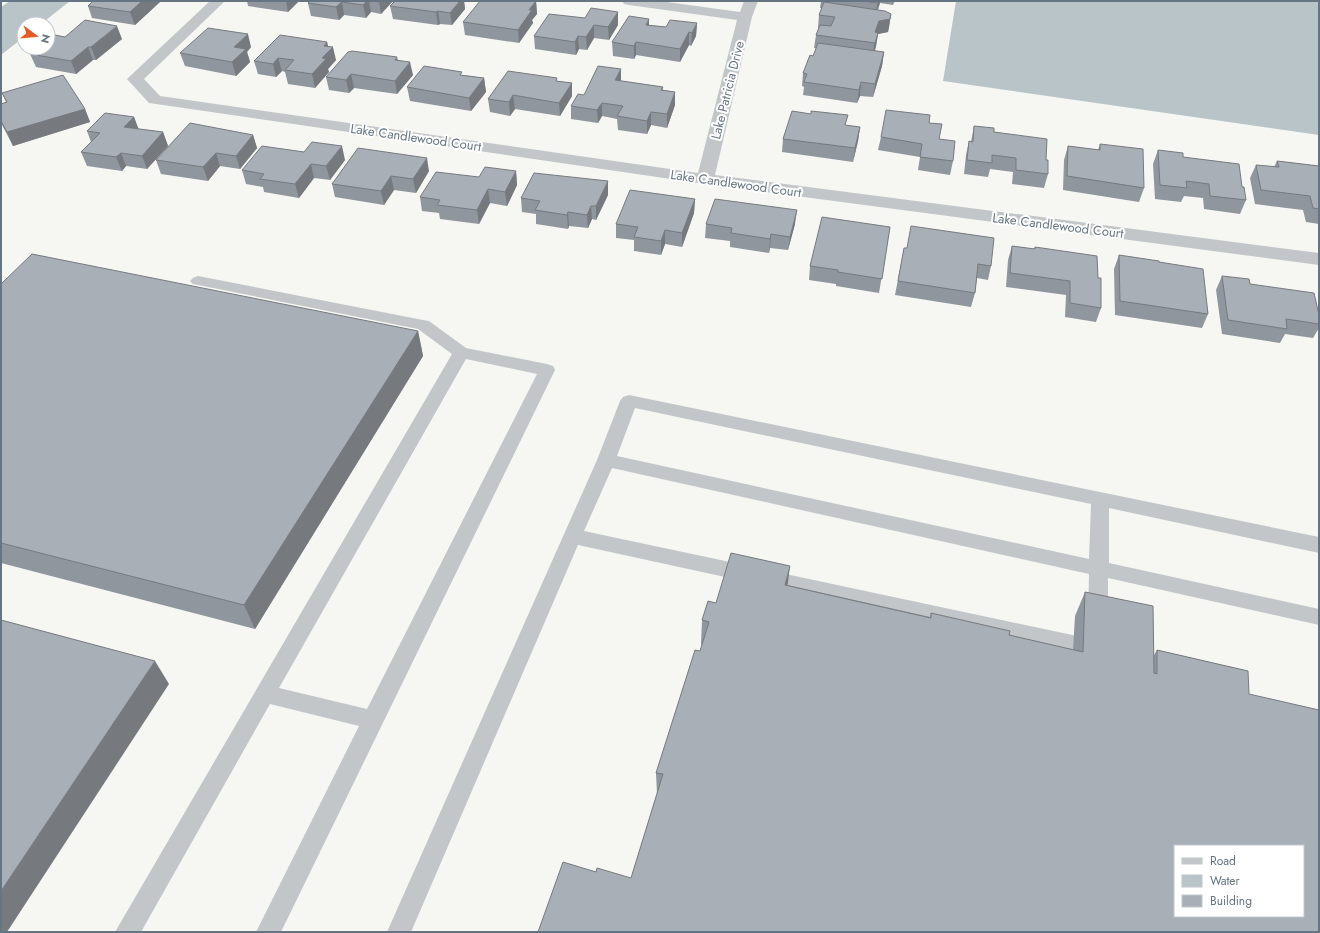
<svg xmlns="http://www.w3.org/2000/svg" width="1320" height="933" viewBox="0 0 1320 933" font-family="Jost,sans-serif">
<rect width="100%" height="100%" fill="#f6f7f3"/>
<!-- water -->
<g fill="#b9c4c9">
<polygon points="10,1 70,1 41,24 24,24 24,37 1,55 1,7"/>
<polygon points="956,1 1319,1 1319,135 943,81"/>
</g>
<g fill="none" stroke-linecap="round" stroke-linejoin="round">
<!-- lane -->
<g fill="#c2c6c9" fill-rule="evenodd">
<path d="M198,276l225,44 6,1 37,27 81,16 6,2 2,4 -274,562h-25l103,-206 -89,-22 -129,228h-26l337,-578 -34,-25 -225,-45 -3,-3 3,-3zM466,359l71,15 -170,335 -88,-21z"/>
<path d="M629,395l690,142v16l-210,-45v55l210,46v16l-211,-47v40l-3,6 -7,2 -7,-2 -3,-6 1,-44 -477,-106 -28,63 512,109 7,3 3,6 -3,6 -7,3 -518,-113 -167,387h-24l210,-472 23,-59 3,-4zM635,408l456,96 -2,55 -472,-103z"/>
</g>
<!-- street -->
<polygon fill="#c2c6c9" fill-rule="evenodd" points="210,1 225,1 144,79 160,96 698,173 737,20 629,5 624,4 622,1 660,1 740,12 744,1 758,1 752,17 715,175 1319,253 1319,265 705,184 149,103 127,79"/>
</g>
<!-- wall -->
<g fill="#90969d">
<polygon points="161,1 135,25 92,18 88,6"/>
<polygon points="247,1 299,1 288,12 248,6"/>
<polygon points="310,1 393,1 381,14 371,12 366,18 344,15 339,20 311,16 308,3"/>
<polygon points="395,1 464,1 465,9 452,25 440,24 438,25 393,19 390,6"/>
<polygon points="536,1 537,14 532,20 533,23 519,43 465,35 463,22"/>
<polygon points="821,1 895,1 893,5 880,3 878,10 891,14 889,27 888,32 878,34 876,46 875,51 884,52 882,66 873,97 860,96 857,103 803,95 804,87 802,86 803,73 813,56 816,48 814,48 816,35 819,28 818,28 819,15 822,8 820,8"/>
<polygon points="618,12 618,25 609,40 594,38 587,50 579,49 576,55 535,49 534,36"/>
<polygon points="697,23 696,36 691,46 689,45 680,62 636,55 634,59 613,56 612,42 649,25 666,27"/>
<polygon points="65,37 122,39 96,60 93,60 76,74 36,67 30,54"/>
<polygon points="327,42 328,46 336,60 328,69 329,72 315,88 288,84 285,72 282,71 276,77 258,74 254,61"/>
<polygon points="251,47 247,52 250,62 236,76 185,66 180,53"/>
<polygon points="397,57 398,60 413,75 397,94 354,88 349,93 329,90 326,77"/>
<polygon points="462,75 484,78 486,92 471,111 410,101 407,87"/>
<polygon points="557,81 572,83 572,96 560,116 515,109 510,116 490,112 488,99"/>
<polygon points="621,81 663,87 663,90 675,92 675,105 667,128 651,125 647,134 618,130 617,119 602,116 598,123 571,119 571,106 584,95"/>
<polygon points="2,93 85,109 90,122 13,146 1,123 1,104 6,102"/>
<polygon points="134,117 138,129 163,132 168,146 147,169 126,166 122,171 87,166 81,152 91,142 87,131"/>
<polygon points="929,123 953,161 950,175 918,170 920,157 878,150 881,137"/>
<polygon points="846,126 860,127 858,141 853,162 782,152 783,139"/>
<polygon points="974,126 994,132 1046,160 1048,174 1044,188 1012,184 1013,172 990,169 988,177 964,174 966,155 969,141 971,142"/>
<polygon points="253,135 257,148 240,169 220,166 208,181 161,174 156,160"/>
<polygon points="1100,144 1144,188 1139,202 1063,190 1064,160 1068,146 1098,150"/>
<polygon points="1158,150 1183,157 1242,187 1246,200 1240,214 1204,209 1203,198 1184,196 1181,202 1155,199 1153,164"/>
<polygon points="345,160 330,180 314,178 299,198 264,192 263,187 246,184 242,170"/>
<polygon points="1277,161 1319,166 1319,224 1306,222 1303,210 1255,204 1250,178 1256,165 1274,167"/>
<polygon points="429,171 416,193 394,190 384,205 335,197 332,184"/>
<polygon points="516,171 517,185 507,206 490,203 479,224 440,219 439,213 422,211 420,197 479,177"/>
<polygon points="608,195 596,220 592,219 588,228 569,226 568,229 536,224 536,214 522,212 521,198"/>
<polygon points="695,199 694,213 682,247 665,244 661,255 634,251 634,240 616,238 616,224"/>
<polygon points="706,224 795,224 788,250 770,248 769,253 730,247 730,241 705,238"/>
<polygon points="890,227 879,293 836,286 836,284 809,280 810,266"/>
<polygon points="1012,246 1034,249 1035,247 1098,278 1101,308 1096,322 1065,317 1066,295 1006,287 1008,260"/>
<polygon points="904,248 991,266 988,280 977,278 975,293 971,307 895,295"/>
<polygon points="1119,255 1208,314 1202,328 1115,315 1114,269"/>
<polygon points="1222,276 1250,284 1319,315 1319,328 1313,338 1285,334 1280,343 1222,334 1216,290"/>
<polygon points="1,284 418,331 423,356 255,629 1,563"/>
<polygon points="787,585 930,617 931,613 1009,635 1073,650 1075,616 1085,592 1154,655 1157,650 1248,671 538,932 596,872 631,878 657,794 656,773 702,645 701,644 702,620 716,603"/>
</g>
<!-- shaded-wall -->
<g fill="#767a7f">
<polygon points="142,1 161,1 135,25 130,12"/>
<polygon points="286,1 299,1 288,12"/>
<polygon points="367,1 369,1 371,12 366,18 363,5"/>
<polygon points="379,1 393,1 381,14"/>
<polygon points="460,1 464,1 465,9 452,25 450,13"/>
<polygon points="536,1 537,14 532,20 533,23 519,43 518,30 529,10"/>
<polygon points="878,1 880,1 880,3 875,16"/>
<polygon points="342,2 344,15 339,20 336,7"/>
<polygon points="438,11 440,24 438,25 436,12"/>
<polygon points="618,12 618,25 609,40 608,27"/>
<polygon points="891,14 889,27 888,32 878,34 876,46 873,57 875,32 879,21"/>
<polygon points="649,19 649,32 646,25"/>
<polygon points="697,23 696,36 691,46 692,33"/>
<polygon points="594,25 594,38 587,50 586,37"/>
<polygon points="117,26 122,39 96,60 91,47"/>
<polygon points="689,32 689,45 680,62 680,49"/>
<polygon points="248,34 251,47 247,52 250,62 236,76 232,62 234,47"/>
<polygon points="578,36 579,49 576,55 575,42"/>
<polygon points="327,42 329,51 333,47 336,60 328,69 329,72 315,88 312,74 322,58 324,46"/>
<polygon points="636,42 636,55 634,59 634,46"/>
<polygon points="88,47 93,60 76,74 71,61"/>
<polygon points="884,52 882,66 873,97 875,84"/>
<polygon points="278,58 282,71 276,77 273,64"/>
<polygon points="410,62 413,75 397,94 395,81"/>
<polygon points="621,69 621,83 615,80"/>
<polygon points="351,74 354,88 349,93 346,80"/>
<polygon points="484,78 486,92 471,111 469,98"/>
<polygon points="861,82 860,96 857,103 859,90"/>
<polygon points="572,83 572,96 560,116 559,103"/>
<polygon points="675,92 675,105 667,128 667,114"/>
<polygon points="513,95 515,109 510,116 509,102"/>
<polygon points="602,103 602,116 598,123 597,110"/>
<polygon points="85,109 90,122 13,146 7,132"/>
<polygon points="651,112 651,125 647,134 647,121"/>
<polygon points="134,117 139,130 124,127"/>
<polygon points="860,127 858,141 853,162 855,148"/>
<polygon points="163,132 168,146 147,169 142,156"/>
<polygon points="253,135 257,148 240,169 236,156"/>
<polygon points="342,146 345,160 330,180 326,166"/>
<polygon points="121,153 126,166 122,171 116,157"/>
<polygon points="216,153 220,166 208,181 203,167"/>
<polygon points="427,158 429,171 416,193 413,179"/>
<polygon points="311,164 314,178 299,198 295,184"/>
<polygon points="516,171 517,185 507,206 505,192"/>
<polygon points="391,176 394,190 384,205 381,191"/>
<polygon points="608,181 608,195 596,220 596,206"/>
<polygon points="488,189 490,203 479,224 477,210"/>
<polygon points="695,199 694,213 682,247 682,233"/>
<polygon points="591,206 592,219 588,228 587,215"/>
<polygon points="797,210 795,224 788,250 790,237"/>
<polygon points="568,212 569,226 568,229 567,215"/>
<polygon points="665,230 665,244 661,255 661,241"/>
<polygon points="771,234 770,248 769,253 770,239"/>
<polygon points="418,331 423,356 255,629 244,605"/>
<polygon points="790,566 787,590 785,585"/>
<polygon points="155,661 169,684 7,932 1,932 1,891"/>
</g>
<!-- building -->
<g fill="#a8afb6" stroke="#767a7f" fill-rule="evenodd">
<polygon points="93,1 142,1 130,12 88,6"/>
<polygon points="310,1 367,1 363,5 342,2 336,7 308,3"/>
<polygon points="395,1 460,1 450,13 438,11 436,12 390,6"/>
<polygon points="480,1 536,1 529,10 532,10 518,30 463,22"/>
<polygon points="863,1 878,1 877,3"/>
<polygon points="824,2 885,11 891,14 890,19 879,21 875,32 878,33 875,43 816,35 820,25 831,26 835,17 819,15"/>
<polygon points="591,8 618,12 608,27 594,25 586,37 578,36 575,42 534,36 549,14 585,18"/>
<polygon points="629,16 649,19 646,25 666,27 670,20 697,23 692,33 689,32 680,49 636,42 634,46 612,42"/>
<polygon points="85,20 117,26 91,47 88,47 71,61 30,54 38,48 48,48 48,40 55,35 65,37"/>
<polygon points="208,28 248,34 234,47 246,49 232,62 180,53"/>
<polygon points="280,35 327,42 324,46 333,47 322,58 326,59 312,74 285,70 294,60 278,58 273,64 254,61"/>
<polygon points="818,43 884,52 875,84 861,82 859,90 804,82 807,74 803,73 810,55 813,56"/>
<polygon points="352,51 397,57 395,60 410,62 395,81 351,74 346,80 326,77 348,52"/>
<polygon points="424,66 462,72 460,75 484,78 469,98 407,87"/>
<polygon points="598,66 621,69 615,80 663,87 661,90 675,92 667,114 651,112 647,121 617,116 623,106 602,103 597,110 571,106 578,94 584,95"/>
<polygon points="508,71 557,78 556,81 572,83 559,103 513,95 509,102 488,99"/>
<polygon points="63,75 85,109 7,132 1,121 1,104 7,102 2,93"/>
<polygon points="886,110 930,115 929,123 942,124 939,139 955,141 953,161 920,157 922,144 881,137"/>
<polygon points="792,111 811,114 811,111 848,115 845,125 860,127 855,148 783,139"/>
<polygon points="105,113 134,117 124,127 163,132 142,156 121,153 116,157 81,152 100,133 87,131"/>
<polygon points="190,123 253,135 236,156 216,153 203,167 156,160"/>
<polygon points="974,126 994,128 994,132 1047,139 1046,160 1048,160 1048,174 1016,170 1016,158 992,155 992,163 967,160 969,141 973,142"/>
<polygon points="312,142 342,146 326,166 311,164 295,184 260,179 264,174 242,170 262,146 304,152"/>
<polygon points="1100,144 1143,149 1144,188 1067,176 1068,146 1100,150"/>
<polygon points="358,148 427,158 413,179 391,176 381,191 332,184"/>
<polygon points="1158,150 1183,153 1183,157 1239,164 1242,187 1244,187 1246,200 1210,196 1209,184 1186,181 1187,188 1160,185"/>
<polygon points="1277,161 1319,166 1319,209 1313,208 1310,196 1261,190 1256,165 1279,167"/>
<polygon points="485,167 516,171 505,192 488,189 477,210 437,205 440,200 420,197 436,172 479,177"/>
<polygon points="534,173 608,181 596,206 591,206 587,215 568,212 567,215 535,210 540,201 521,198"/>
<polygon points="630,190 695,199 682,233 665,230 661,241 634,237 638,227 616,224"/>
<polygon points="715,199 797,210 790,237 771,234 770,239 731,233 732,228 706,224"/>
<polygon points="822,217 890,227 882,279 838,272 838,270 810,266"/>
<polygon points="911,226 994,238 991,266 978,264 975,293 898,281 904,248 907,248"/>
<polygon points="1012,246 1035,249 1035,247 1097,256 1098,278 1101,278 1101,308 1070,303 1070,281 1010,273"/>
<polygon points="32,254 418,331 244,605 1,543 1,284"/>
<polygon points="1119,255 1159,261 1159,262 1203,269 1208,314 1120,301"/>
<polygon points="1222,276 1249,279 1250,284 1314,293 1319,315 1319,324 1286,319 1287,329 1228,320"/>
<path d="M731,553l59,13 -5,19 146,33v-5l79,18 -1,4 74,17 2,-60 68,14 1,67 3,1v-24l91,21 1,23 70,16v222h-781l25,-70 33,10 1,-4 34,10 32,-104 -7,-1 39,-123 5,1 9,-29 -7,-2 6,-19 8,2zM1175,846h128v70h-128z"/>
<polygon points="1,620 155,661 1,891"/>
</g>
<g text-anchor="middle" stroke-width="4" stroke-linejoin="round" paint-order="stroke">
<!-- far-street labels -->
<g font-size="13" fill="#657584" stroke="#fff">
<text transform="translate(727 90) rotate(-76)" y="5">Lake Patricia Drive</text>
<text transform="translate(416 137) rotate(8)" y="5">Lake Candlewood Court</text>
<text transform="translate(736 183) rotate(8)" y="5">Lake Candlewood Court</text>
<text transform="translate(1058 225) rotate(7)" y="5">Lake Candlewood Court</text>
</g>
</g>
<!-- border -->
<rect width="1320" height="933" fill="none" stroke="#657584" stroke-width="4"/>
<!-- legend -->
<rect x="1174" y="845" width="130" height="72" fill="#ffffff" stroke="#c1c8ce"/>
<rect x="1182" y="858" width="20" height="6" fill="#c2c6c9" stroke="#c1c8ce"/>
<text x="1210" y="865" font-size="12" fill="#657584">Road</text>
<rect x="1182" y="875" width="20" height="12" fill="#b9c4c9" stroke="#c1c8ce"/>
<text x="1210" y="885" font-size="12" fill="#657584">Water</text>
<rect x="1182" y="895" width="20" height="12" fill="#a8afb6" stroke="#c1c8ce"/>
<text x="1210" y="905" font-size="12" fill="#657584">Building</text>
<!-- north arrow -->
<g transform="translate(36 36) rotate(106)"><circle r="19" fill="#ffffff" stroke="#c1c8ce"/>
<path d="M0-3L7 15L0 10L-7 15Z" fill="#e35b27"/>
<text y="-6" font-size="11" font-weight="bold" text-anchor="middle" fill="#657584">N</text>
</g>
</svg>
